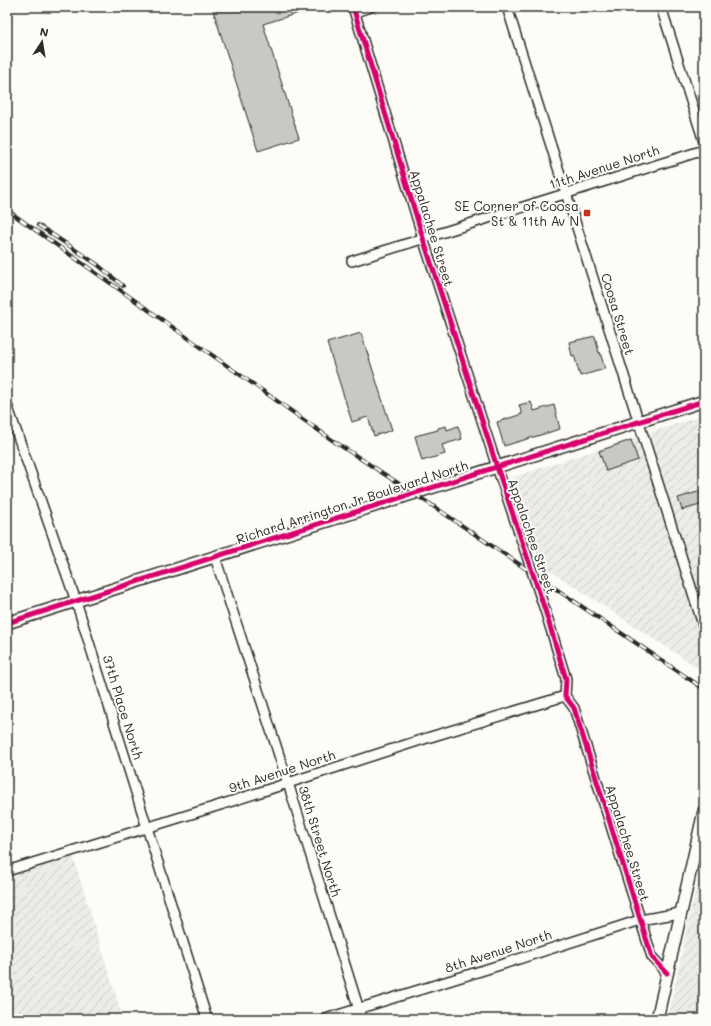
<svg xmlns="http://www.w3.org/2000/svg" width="711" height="1026" viewBox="0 0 711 1026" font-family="Mali,sans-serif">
<defs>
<pattern id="industrial-furrows" width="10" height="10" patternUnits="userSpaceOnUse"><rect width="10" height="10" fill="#edece8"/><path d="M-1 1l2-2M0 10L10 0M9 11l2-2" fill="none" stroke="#cbcbc7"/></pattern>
</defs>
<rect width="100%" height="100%" fill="#fdfcf7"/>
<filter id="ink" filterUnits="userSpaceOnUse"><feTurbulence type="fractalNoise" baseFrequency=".025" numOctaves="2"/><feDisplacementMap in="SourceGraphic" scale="8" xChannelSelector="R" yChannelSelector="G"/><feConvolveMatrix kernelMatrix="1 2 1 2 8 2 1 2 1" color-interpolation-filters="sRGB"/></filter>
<g filter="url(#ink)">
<!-- industrial -->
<g fill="url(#industrial-furrows)">
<polygon points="704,415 704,672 540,564 513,477"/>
<polygon points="73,856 123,1019 7,1019 7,878"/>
<polygon points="704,858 704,1019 668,1019 690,913"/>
</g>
<!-- building -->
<g fill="#c9c8c4" stroke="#2b2b2b">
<polygon points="212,7 312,7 312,9 263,24 299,138 258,151"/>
<polygon points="361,333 392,430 374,436 368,417 352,422 327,343"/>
<polygon points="595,336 599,353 600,352 605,369 580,376 574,355 572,356 569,342"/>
<polygon points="531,402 534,411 554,405 560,429 504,446 497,422 522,414 519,405"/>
<polygon points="446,426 447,430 458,426 462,439 442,445 445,454 422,461 415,436 438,430 438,428"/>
<polygon points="631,440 638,460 606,471 599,451"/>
<polygon points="704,490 704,504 682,510 678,498"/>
</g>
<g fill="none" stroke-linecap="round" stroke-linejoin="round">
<!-- minor casing -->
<g stroke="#2b2b2b" stroke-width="12">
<g id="minor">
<polyline points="353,7 423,238 497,467 545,610 566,679 565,696 574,708 652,957 667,973"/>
<polyline points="507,7 704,628"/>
<polyline points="661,7 704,142"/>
<polyline points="355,12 371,7"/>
<polyline points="352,261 704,150"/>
<polyline points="7,405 76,601 207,1019"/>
<polyline points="215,557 288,783 362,1019"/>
<polyline points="7,871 217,806 427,738 565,696"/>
<polyline points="325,1019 500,965 640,920 680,913"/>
</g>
</g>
<!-- tertiary casing -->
<g stroke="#2b2b2b" stroke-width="14">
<g id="tertiary">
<polyline points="7,623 704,401"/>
<polyline points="657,1019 704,811"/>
</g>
</g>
<!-- minor -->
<use href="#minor" stroke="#fdfcf7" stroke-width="9"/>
<!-- tertiary -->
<use href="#tertiary" stroke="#fdfcf7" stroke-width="11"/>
<!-- rail casing -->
<g stroke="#2b2b2b" stroke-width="4">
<g id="rail">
<polyline points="7,210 335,442 433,506 704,689"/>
<polyline points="38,225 98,265 123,286"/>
</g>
</g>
<!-- rail -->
<use href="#rail" stroke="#fdfcf7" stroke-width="2.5" stroke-dasharray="8" stroke-linecap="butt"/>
<!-- cycleway casing -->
<g stroke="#fdfcf7" stroke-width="8">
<g id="cycleway">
<polyline points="353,7 423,238 497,467 545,610 566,679 565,696 574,708 652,957 667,973"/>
<polyline points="7,623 704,401"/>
</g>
</g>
<!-- cycleway -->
<use href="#cycleway" stroke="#d6006c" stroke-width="5"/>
</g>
</g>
<!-- markers -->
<rect fill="#c8321e" stroke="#fdfcf7" stroke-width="1.5" x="583" y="209" width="8" height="8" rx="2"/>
<g text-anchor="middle" stroke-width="4" stroke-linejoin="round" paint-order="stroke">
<!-- street labels -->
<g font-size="13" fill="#2b2b2b" stroke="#fdfcf7">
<text transform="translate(604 167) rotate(-18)" y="5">11th Avenue North</text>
<text transform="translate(432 228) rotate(73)" y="5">Appalachee Street</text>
<text transform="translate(618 314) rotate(73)" y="5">Coosa Street</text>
<text transform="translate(352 502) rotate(-18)" y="5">Richard Arrington Jr Boulevard North</text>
<text transform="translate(532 536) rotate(71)" y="5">Appalachee Street</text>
<text transform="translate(123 707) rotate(73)" y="5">37th Place North</text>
<text transform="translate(282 771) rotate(-18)" y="5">9th Avenue North</text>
<text transform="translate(320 841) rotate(73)" y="5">38th Street North</text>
<text transform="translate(628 843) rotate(73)" y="5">Appalachee Street</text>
<text transform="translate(498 951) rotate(-18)" y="5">8th Avenue North</text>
</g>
<!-- poi labels -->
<g font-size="13" fill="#2b2b2b" stroke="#fdfcf7" text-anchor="end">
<text x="579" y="211">SE Corner of Coosa<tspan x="579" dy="15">St &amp; 11th Av N</tspan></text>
</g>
</g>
<!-- margin -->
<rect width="711" height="1026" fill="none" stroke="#fdfcf7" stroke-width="24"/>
<rect x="12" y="12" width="687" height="1002" fill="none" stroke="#2b2b2b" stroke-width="1.5" filter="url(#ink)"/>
<!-- north arrow -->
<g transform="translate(42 42) rotate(12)" stroke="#fdfcf7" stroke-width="3" paint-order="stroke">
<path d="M0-3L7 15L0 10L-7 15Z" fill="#2b2b2b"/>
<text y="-6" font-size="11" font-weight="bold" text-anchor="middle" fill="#2b2b2b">N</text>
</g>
</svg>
